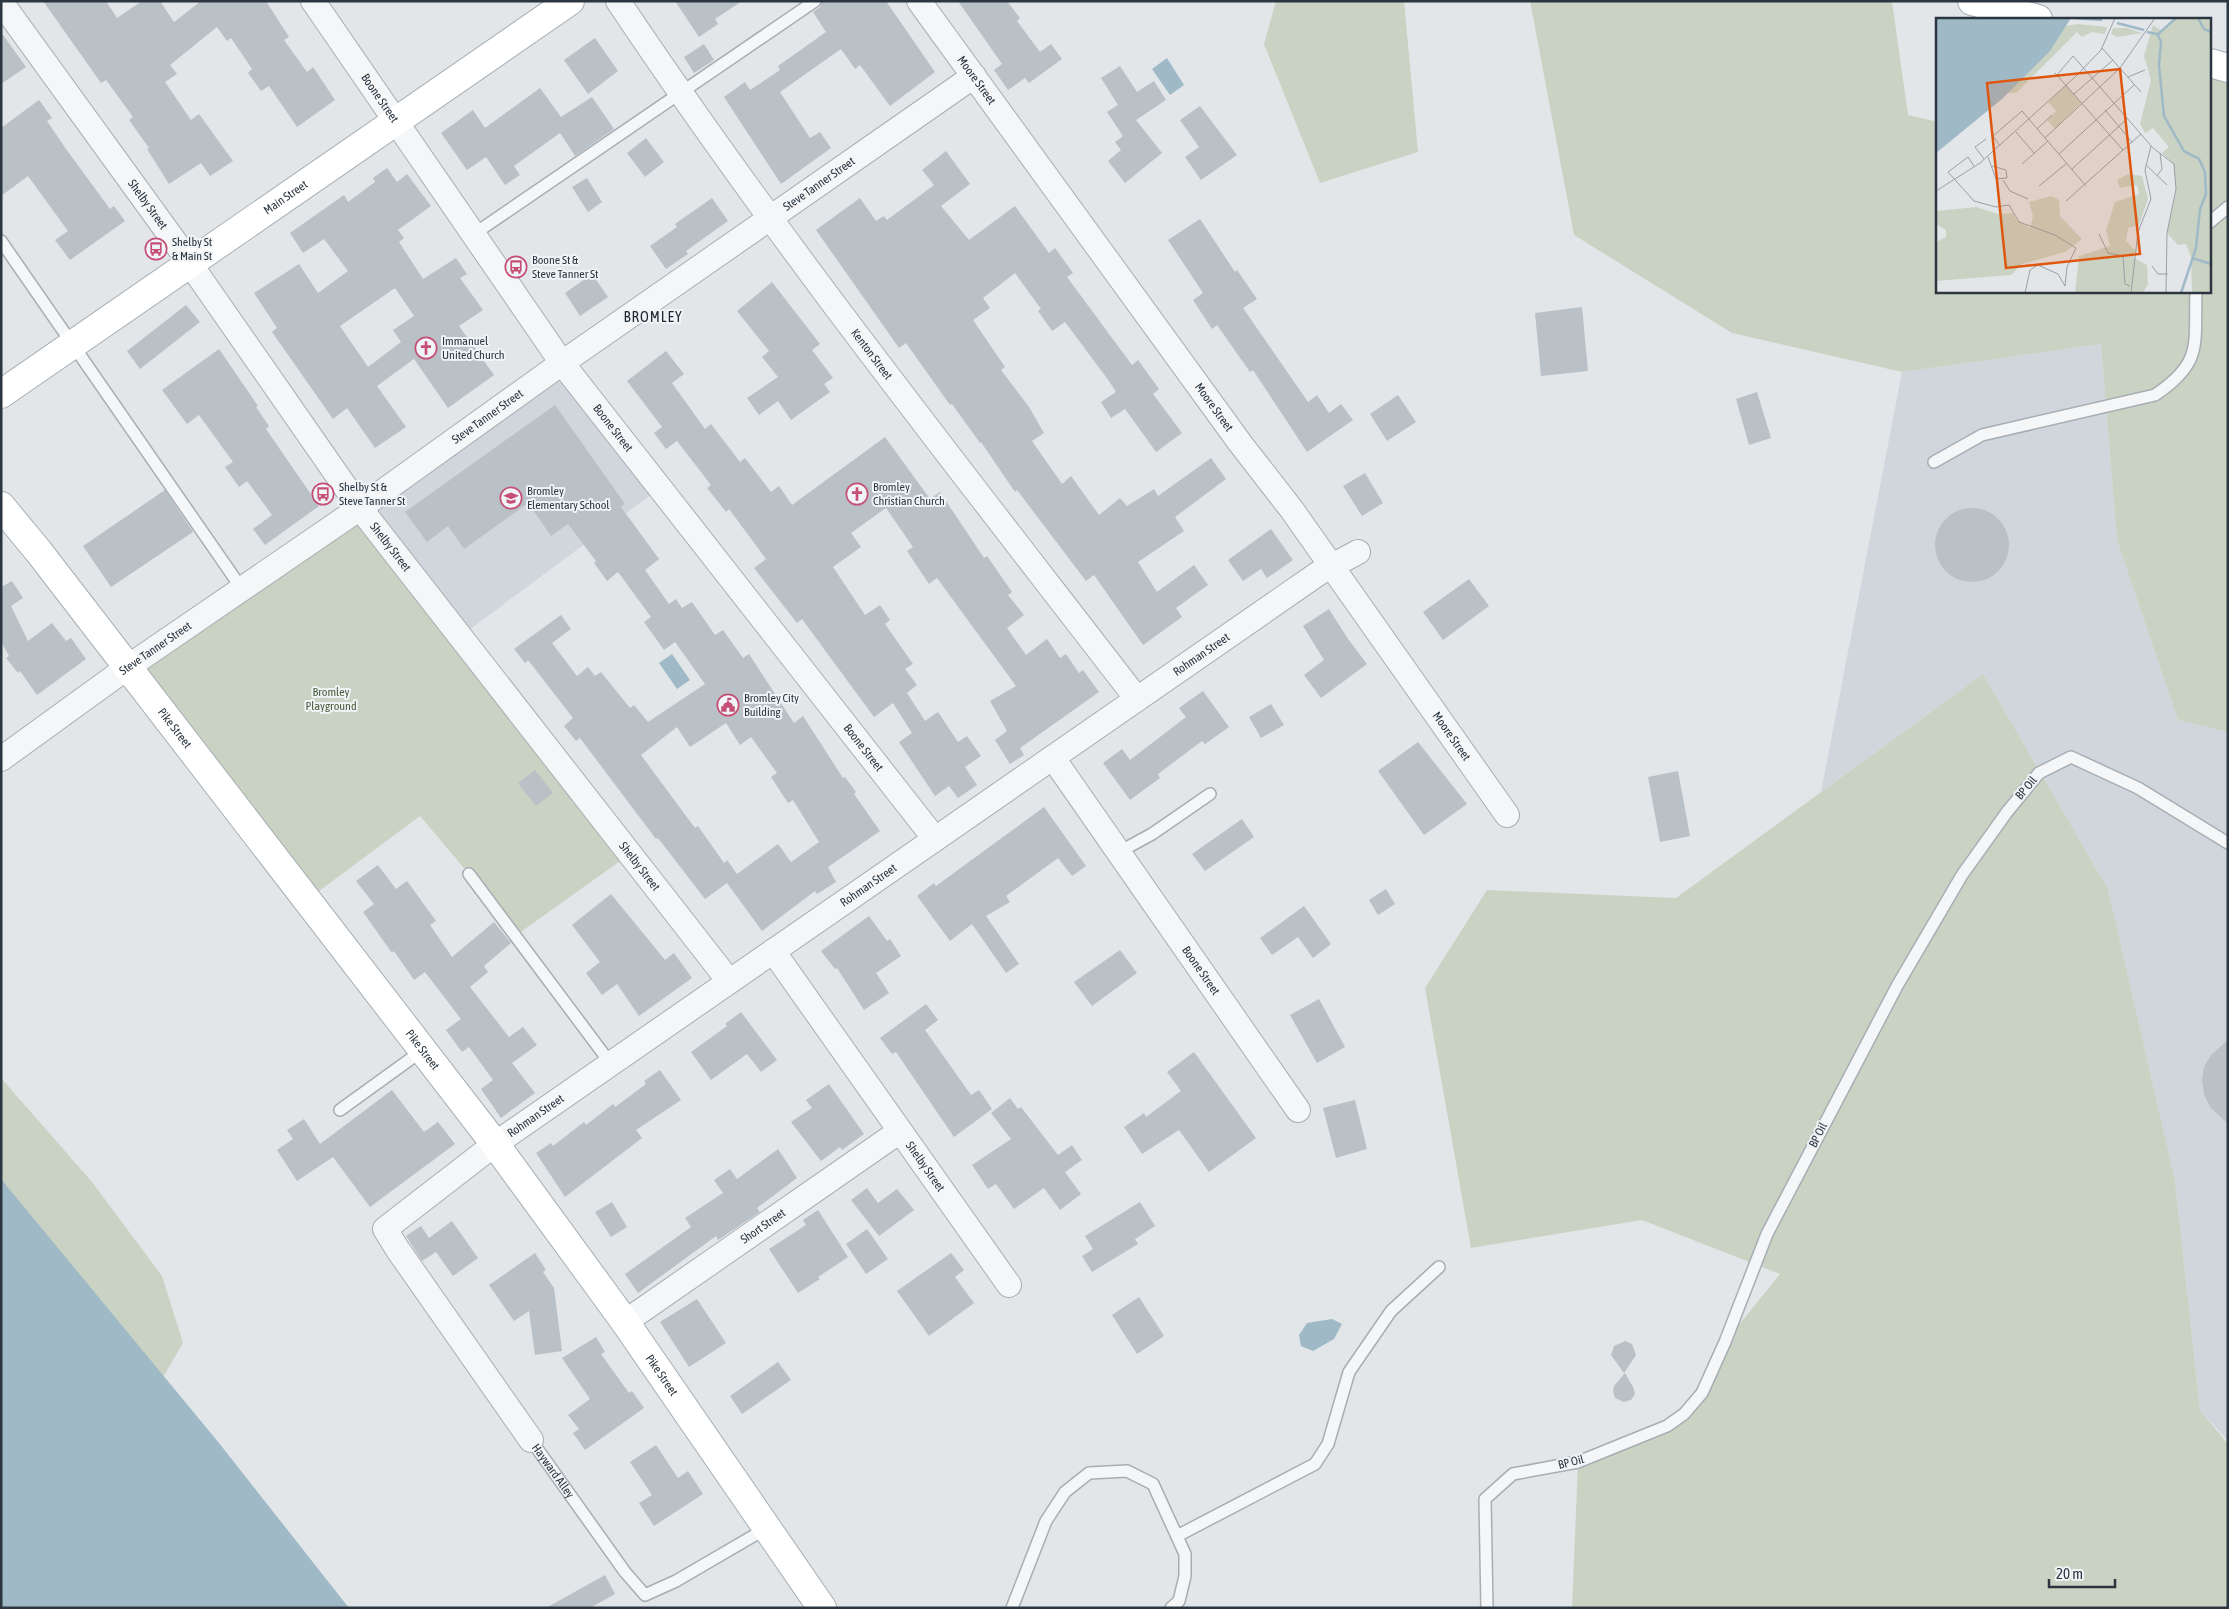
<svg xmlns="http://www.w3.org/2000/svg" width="2229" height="1609" viewBox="0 0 2229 1609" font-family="'Asap Condensed',sans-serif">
<rect width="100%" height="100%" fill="#e2e6e9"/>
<!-- built -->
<g fill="#d0d6db">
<polygon points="2101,344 2117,540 2178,720 2228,732 2228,1441 2200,1410 2175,1181 2108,889 1983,674 1821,792 1902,372"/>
<polygon points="562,363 660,488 461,636 360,508"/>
</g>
<!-- green -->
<g fill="#cad3c3">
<polygon points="1276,1 1404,1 1418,152 1320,183 1264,44"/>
<polygon points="1530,1 1892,1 1908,115 1938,122 1938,291 2210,291 2210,63 2228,68 2228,732 2178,720 2117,540 2101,344 1902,372 1732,333 1574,235"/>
<polygon points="360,508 630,854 515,936 469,874 420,816 307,900 128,667"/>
<polygon points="1983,674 2108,889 2175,1181 2200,1410 2228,1444 2228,1608 1572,1608 1578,1462 1684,1414 1725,1342 1780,1274 1642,1220 1471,1248 1425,988 1487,890 1676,898"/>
<polygon points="1,1078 92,1182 162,1276 183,1343 149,1401 1,1271"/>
</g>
<!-- water -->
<g fill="#9fb9c7">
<polygon points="1167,58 1184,85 1170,95 1152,69"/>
<polygon points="672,654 690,680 677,689 659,663"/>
<polygon points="1,1179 219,1443 349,1608 1,1608"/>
<polygon points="1332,1319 1342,1324 1334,1339 1313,1351 1301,1346 1299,1335 1307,1323"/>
</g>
<!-- building -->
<g fill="#b9c0c6" fill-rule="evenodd">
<polygon points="43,1 106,1 117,18 142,1 160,1 174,22 201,1 266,1 289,37 284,40 307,72 313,67 335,100 297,127 269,86 261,91 248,73 252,69 231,38 227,41 217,27 170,65 177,74 165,82 191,120 199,114 233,161 210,176 201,163 169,184 147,149 149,148 129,120 133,117 106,80 101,83"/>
<polygon points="675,1 742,1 715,19 718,24 699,37"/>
<polygon points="822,1 886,1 935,72 890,106 860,65 855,69 841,49 780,92 810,138 820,132 831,148 781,184 724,97 745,82 750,90 780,70 778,66 826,32 813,12 820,7"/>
<polygon points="958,1 1007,1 1020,18 1017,21 1040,52 1051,44 1062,59 1029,83 1025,78 1008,90 994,70 1002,64"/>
<polygon points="1,32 26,67 1,84"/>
<polygon points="595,38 618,71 588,94 564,60"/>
<polygon points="704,44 714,60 694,73 684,57"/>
<polygon points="1120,66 1137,92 1154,81 1166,100 1136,120 1162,153 1125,183 1108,161 1121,150 1115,142 1123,136 1107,112 1118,105 1101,78"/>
<polygon points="540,88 561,117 592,97 614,129 575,156 560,133 514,166 520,175 505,185 486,157 467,170 441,133 473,110 485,128"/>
<polygon points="39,100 52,118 47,121 66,149 110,209 114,206 125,221 70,260 55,240 68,231 28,176 1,196 1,128"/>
<polygon points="1200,106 1237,155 1201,180 1185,157 1199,147 1180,120"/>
<polygon points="646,138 664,162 645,177 627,153"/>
<polygon points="946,151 970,184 941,206 969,240 1015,206 1049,253 1055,248 1073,273 1067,277 1132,365 1138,360 1159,389 1153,394 1182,433 1156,452 1125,409 1111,418 1101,402 1116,392 1109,381 1065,322 1052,331 1038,311 1041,309 1015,273 983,298 990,308 973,320 1005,367 1001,370 1029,407 1044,433 1032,441 1062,484 1071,476 1099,515 1120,498 1127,506 1154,489 1158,496 1211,458 1226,479 1175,517 1184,531 1138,562 1157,592 1194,565 1208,585 1176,608 1182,617 1143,645 1094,575 1086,581 1017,490 1015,492 981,442 980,443 952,404 950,405 906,343 899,348 816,230 860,198 876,221 884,216 887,220 934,185 922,170"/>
<path d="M387,168l10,14 10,-8 24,32 -33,24 6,8 -5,4 24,37 33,-21 11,16 -7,4 23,32 -24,16 35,49 -46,33 -34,-49 -37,27 29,41 -31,21 -28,-40 -14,11 -61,-87 5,-4 -23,-35 45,-29 19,29 30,-22 -24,-32 -21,14 -13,-20 54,-38 4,7 27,-20 -2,-4zM395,288l19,28 -21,14 8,12 -33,25 -28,-41z"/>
<polygon points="587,178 602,202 588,212 572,187"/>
<polygon points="712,198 728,221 686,251 688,254 666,269 650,246 677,227 675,224"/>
<polygon points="1200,219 1235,272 1237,270 1257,299 1243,308 1308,402 1317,395 1329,413 1341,404 1353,420 1307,452 1253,370 1250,372 1217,325 1212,329 1193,300 1203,293 1168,240"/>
<polygon points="592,274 608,297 580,316 565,293"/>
<polygon points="772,282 820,344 812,350 833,378 824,384 830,392 791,420 778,401 759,415 747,398 778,377 762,357 769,351 737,311"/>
<polygon points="186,305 200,322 140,369 127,351"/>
<polygon points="1582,307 1588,371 1541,376 1535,313"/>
<polygon points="219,349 258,406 256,407 269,426 266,429 319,506 265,545 253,529 272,515 247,481 239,487 225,467 233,462 199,415 187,424 162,390"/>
<polygon points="666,351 684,374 672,383 705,429 711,424 740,462 745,458 771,492 779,486 792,505 885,437 930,499 940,492 984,558 987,556 1012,592 1008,595 1024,615 1007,628 1026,655 1047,639 1060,658 1066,654 1079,673 1083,670 1099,692 1020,748 1024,755 1010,764 995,740 1007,731 990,701 1016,686 937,578 929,584 907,551 913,547 886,508 851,533 861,547 833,567 865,615 880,605 890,620 885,624 913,664 905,669 917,685 907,693 925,721 938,712 958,742 967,736 981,756 965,767 977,785 958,798 949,786 935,796 899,742 912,733 893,703 874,717 802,619 797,623 754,568 766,559 729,509 726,512 707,488 711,485 677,441 666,449 654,433 662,427 627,381"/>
<polygon points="1757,392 1771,438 1749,445 1736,399"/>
<polygon points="1398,395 1416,422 1387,441 1370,414"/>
<path d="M555,405l70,99 -4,3 38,52 -14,11 24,34 7,-5 6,9 10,-6 23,33 8,-5 20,28 6,-4 45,69 9,-7 40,62 2,-1 11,15 -2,2 26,37 -52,36 8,15 -19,12 -2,-3 -53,40 -35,-48 -22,16 -47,-61 -2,1 -76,-101 -4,3 -12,-15 9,-8 -45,-58 -3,3 -11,-14 47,-34 10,14 -19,14 25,33 11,-9 7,9 6,-4 29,36 4,-3 14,17 57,-38 -30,-42 -11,8 -20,-28 7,-5 -33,-45 -11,9 -13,-18 2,-2 -28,-37 -17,12 -23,-33 -64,46 -16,-23 -21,16 -22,-30zM726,723l14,22 11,-8 26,36 -6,4 17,26 5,-3 26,42 -28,20 -13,-18 -41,30 -10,-14 -3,3 -26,-37 -3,2 -54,-73 36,-28 13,20z"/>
<polygon points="1365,473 1383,503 1362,516 1343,486"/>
<polygon points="165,490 193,532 111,587 83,546"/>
<circle cx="1972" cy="545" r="37"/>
<polygon points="1271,529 1293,560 1267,578 1261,569 1243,581 1228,560"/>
<polygon points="1469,579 1489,606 1443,640 1423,612"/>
<polygon points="12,581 23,598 11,606 28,641 52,623 66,641 71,638 86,659 37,695 20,671 18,673 6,658 9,656 1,641 1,587"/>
<polygon points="1329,609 1348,639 1367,664 1321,698 1304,675 1324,660 1303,626"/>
<polygon points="1203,691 1229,727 1205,744 1202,741 1158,774 1160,778 1130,800 1103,763 1122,749 1130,760 1186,717 1179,708"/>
<polygon points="1271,704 1284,725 1261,738 1249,717"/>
<polygon points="1418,742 1467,804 1424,835 1378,771"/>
<polygon points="535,770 553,793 536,806 518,783"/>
<polygon points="1678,771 1690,836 1660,842 1648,777"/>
<polygon points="1044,807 1086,866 1072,876 1058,858 1006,896 1010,902 986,916 1019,964 1006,973 972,924 950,941 917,896 934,883 936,886"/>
<polygon points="1242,819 1254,837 1205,871 1192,854"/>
<polygon points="378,865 396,889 407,881 436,921 430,925 452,957 494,922 511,943 484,966 488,972 470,987 509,1037 523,1027 537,1045 512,1063 535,1093 501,1118 481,1089 493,1080 469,1047 462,1052 446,1030 461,1019 425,972 414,980 394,951 392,953 363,912 374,904 356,881"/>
<polygon points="1386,889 1395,904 1378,915 1369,900"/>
<polygon points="611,894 665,960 674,953 692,978 639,1016 617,984 602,995 586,973 600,962 572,925"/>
<polygon points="1304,906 1331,944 1313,958 1298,937 1272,955 1260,938"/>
<polygon points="869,916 887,941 890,939 901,956 876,973 889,993 864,1010 837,968 835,969 821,951"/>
<polygon points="1120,950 1137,973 1092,1006 1074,982"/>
<polygon points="1319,999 1345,1047 1317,1063 1290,1015"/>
<polygon points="926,1004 938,1020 925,1030 971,1095 979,1090 992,1109 954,1137 896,1052 892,1054 880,1038"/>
<polygon points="741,1012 777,1060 761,1072 747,1054 711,1080 691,1052 727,1026 725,1024"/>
<polygon points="2228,1040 2228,1124 2211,1108 2204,1095 2202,1080 2204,1067 2211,1055"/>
<polygon points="1194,1052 1256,1138 1209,1172 1179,1130 1142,1154 1124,1127 1144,1113 1146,1117 1181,1091 1167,1072"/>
<polygon points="660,1070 681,1100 636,1130 642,1138 565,1197 536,1153 551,1143 553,1146 584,1122 586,1125 613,1104 615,1107 646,1084 644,1081"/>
<polygon points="829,1084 864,1134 842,1150 840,1147 821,1161 791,1122 812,1108 806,1100"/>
<polygon points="392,1090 424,1132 438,1122 455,1144 370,1207 333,1157 297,1181 277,1150 293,1139 287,1130 304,1119 320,1144"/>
<polygon points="1010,1098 1018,1109 1021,1107 1058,1155 1072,1145 1082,1160 1065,1172 1081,1194 1060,1210 1044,1188 1014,1209 996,1184 988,1189 972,1165 1011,1139 991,1113"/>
<polygon points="1355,1100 1367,1149 1336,1158 1323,1108"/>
<polygon points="778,1149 797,1178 757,1208 760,1212 718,1240 716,1236 638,1293 625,1274 691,1227 685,1218 723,1193 714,1180 730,1169 737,1179"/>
<polygon points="867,1188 878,1203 897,1189 914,1210 879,1236 851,1200"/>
<polygon points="612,1202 627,1227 611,1237 595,1212"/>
<polygon points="1140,1202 1155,1226 1135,1239 1138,1244 1092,1272 1082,1256 1093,1249 1085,1236"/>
<polygon points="818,1210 848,1257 818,1277 820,1279 798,1293 769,1249 806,1225 803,1220"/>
<polygon points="452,1221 478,1258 453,1276 436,1252 422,1261 406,1236 421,1226 429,1238"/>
<polygon points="867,1229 888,1259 866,1274 846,1244"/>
<polygon points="535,1253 546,1270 543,1272 554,1288 562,1351 535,1355 529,1311 514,1321 489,1285"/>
<polygon points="951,1253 964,1270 955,1277 974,1303 929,1336 897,1291"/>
<polygon points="1139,1297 1164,1336 1137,1354 1112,1315"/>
<polygon points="697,1299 726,1343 689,1367 660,1322"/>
<polygon points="596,1337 605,1352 601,1354 629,1393 632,1391 644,1408 585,1450 573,1433 579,1429 568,1415 590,1399 562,1358"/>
<polygon points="1625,1341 1632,1344 1636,1355 1624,1373 1611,1355 1614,1346"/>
<polygon points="778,1362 791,1380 742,1414 730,1396"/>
<polygon points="1625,1373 1633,1387 1635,1394 1631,1400 1624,1402 1615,1398 1613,1391 1614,1386"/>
<polygon points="656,1445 678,1478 688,1471 703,1494 654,1526 639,1503 652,1495 630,1462"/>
<polygon points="605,1575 615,1594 590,1608 546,1608"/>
</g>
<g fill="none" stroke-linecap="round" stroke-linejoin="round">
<!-- lane casing -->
<g stroke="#a7aeb3" stroke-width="14">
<g id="lane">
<polyline points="2210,222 2228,207"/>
<polyline points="474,234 815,1"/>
<polyline points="1,241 242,589"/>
<path d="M1934,462l48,-27 173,-40c49,-33 39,-51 41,-104"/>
<polyline points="1119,852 1152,834 1210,794"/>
<polyline points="469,874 611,1064"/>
<polyline points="340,1110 423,1050"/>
<path id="s1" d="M531,1440l94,132 20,23 31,-14 91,-53"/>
<polyline points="1177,1536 1315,1464 1328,1444 1349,1372 1391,1311 1439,1267"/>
<polyline points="1012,1608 1046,1521 1065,1492 1089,1473 1127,1471 1153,1484 1185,1554 1185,1576 1179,1601 1171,1608"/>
<polyline points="1487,1608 1485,1499 1513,1474 1578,1462 1667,1426 1684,1414 1702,1393 1725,1342 1767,1234 1897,986 1962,875 2007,812 2039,773 2071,757 2138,788 2228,843"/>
</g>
</g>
<!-- street casing -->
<g stroke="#a7aeb3" stroke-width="26">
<g id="street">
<path id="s2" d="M313,1l249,362 373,476"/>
<path id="s3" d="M618,1c161,241 342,468 519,698"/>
<path id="s4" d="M919,1l321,442 52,67 215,305"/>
<path id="s5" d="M1,2l174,240 185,266 369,473"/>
<path id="s6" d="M1053,758l245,352"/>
<path id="s7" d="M1,759l127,-92 232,-159 202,-145 412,-287"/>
<path id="s8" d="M773,951l236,334"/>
<path id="s9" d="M625,1322l275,-191"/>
<path id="s10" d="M531,1440l-133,-190 -13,-21 110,-85 824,-571 39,-21"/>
</g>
</g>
<!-- secondary casing -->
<g stroke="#a7aeb3" stroke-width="30">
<g id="secondary">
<polyline points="1972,1 2038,19"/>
<polyline points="2210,63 2228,68"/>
<path id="s11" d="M1,394l569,-393"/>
<path id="s12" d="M1,506l38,46 456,592 130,178 197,286"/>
</g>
</g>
<!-- lane -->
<use href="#lane" stroke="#f4f6f8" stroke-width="11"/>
<!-- street -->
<use href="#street" stroke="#f4f6f8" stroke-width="24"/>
<!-- secondary -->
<use href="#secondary" stroke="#fff" stroke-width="28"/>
</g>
<!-- icons -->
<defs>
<g id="bus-ring" transform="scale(1.125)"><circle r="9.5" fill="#f1f4f7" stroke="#c64f76" stroke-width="1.5"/><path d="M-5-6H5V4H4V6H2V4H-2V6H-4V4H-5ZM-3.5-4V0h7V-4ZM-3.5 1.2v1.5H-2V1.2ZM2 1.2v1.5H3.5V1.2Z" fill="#c64f76"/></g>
<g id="church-ring" transform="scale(1.125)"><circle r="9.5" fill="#f1f4f7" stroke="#c64f76" stroke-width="1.5"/><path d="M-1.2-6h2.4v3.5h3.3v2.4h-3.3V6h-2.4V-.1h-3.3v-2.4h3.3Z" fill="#c64f76"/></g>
<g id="school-ring" transform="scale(1.125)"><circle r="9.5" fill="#f1f4f7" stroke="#c64f76" stroke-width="1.5"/><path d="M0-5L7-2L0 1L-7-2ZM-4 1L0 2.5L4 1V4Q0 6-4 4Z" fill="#c64f76"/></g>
<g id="civic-ring" transform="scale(1.125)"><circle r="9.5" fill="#f1f4f7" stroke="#c64f76" stroke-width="1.5"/><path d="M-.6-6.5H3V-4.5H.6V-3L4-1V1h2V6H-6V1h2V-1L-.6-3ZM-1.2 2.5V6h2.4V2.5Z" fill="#c64f76"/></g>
</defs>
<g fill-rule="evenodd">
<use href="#bus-ring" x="156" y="249"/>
<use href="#bus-ring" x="516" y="267"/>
<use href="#church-ring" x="426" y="348"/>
<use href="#bus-ring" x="323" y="494"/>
<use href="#church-ring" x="857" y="494"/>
<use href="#school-ring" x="511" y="498"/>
<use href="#civic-ring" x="728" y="705"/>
</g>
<g text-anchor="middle" stroke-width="4" stroke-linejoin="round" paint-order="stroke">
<!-- street labels -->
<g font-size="12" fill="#2b3640" stroke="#f1f4f7">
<text dy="4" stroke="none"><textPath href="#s4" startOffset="98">Moore Street</textPath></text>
<text dy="4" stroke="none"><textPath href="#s2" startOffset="118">Boone Street</textPath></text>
<text dy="4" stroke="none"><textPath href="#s7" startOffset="1000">Steve Tanner Street</textPath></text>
<text dy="4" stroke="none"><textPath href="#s11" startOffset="346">Main Street</textPath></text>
<text dy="4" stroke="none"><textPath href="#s5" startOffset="250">Shelby Street</textPath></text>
<text dy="4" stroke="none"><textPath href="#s3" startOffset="435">Kenton Street</textPath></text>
<text dy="4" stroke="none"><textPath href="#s4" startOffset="502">Moore Street</textPath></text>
<text dy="4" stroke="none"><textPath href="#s7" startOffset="595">Steve Tanner Street</textPath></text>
<text dy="4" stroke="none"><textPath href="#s2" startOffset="522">Boone Street</textPath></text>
<text dy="4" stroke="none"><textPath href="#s5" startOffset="670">Shelby Street</textPath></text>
<text dy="4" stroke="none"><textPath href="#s7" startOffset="190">Steve Tanner Street</textPath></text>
<text dy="4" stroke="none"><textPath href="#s10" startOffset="1255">Rohman Street</textPath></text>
<text dy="4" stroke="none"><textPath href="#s12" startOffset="282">Pike Street</textPath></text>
<text dy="4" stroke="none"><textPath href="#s4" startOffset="908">Moore Street</textPath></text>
<text dy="4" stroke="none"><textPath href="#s2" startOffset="928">Boone Street</textPath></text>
<text transform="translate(2026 788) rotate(-50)" y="4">BP Oil</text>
<text dy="4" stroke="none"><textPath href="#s5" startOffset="1075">Shelby Street</textPath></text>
<text dy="4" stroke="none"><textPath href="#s10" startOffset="850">Rohman Street</textPath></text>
<text dy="4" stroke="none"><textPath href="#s6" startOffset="259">Boone Street</textPath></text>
<text dy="4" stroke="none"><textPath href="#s12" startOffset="688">Pike Street</textPath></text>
<text dy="4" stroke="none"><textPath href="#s10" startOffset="445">Rohman Street</textPath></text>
<text transform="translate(1818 1135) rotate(-63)" y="4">BP Oil</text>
<text dy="4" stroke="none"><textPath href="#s8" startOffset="264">Shelby Street</textPath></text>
<text dy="4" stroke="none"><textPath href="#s9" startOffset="168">Short Street</textPath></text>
<text dy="4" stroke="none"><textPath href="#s12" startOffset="1092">Pike Street</textPath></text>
<text transform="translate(1571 1462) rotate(-14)" y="4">BP Oil</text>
<text dy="4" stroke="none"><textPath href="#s1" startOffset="38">Hayward Alley</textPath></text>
</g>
<!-- poi labels -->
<g font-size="12" fill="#2b3640" stroke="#f1f4f7" text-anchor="start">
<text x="172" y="246">Shelby St<tspan x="172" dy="14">&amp; Main St</tspan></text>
<text x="532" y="264">Boone St &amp;<tspan x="532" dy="14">Steve Tanner St</tspan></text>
<text x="442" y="345">Immanuel<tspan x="442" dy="14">United Church</tspan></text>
<text x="339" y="491">Shelby St &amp;<tspan x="339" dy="14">Steve Tanner St</tspan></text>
<text x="873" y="491">Bromley<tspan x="873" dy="14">Christian Church</tspan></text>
<text x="527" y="495">Bromley<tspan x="527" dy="14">Elementary School</tspan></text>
<text x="744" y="702">Bromley City<tspan x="744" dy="14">Building</tspan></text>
</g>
<!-- park labels -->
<g font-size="12" fill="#455b39" stroke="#f1f4f7">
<text x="331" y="696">Bromley<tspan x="331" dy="14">Playground</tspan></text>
</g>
<!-- quarter labels -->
<g font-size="15" letter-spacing="1" fill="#1d2731" stroke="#f1f4f7">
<text x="653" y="322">BROMLEY</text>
</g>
</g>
<!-- overview -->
<g transform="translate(1936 18)">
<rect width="275" height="275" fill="#e2e6e9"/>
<path d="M238,0l37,1v274h-19l-1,-36 -5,-13 -8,1 -11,-12 9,-41 -2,-28 -12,-11 7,-6 -16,-19 -8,5 -5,-9 11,-44 -7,-24 9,-31 9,6zM142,6l29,3 -2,7 -13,-2 -10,5 -5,-5 -61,61h-11l60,-67zM177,10h14l15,5 -25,4 -6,-3zM130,67l15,18 -26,26 -8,-9 9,-9 -8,-9zM192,156l14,2 6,23 -9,26 -11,3 -2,13 9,9 -1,8 13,7 1,19 -5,9h-68l4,-37 31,-10 -4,-16 9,-28 24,-8 -2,-9 -17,3 -3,-8zM115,178l8,4 1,16 22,23 -17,13 -43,12 -11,11 -75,6v-39l10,-5v-7l-10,-6v-13l40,-4 22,7 15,-1 3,7 14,8 3,-12 -4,-14z" fill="#cad3c3"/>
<path d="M0,0h135l-21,33 -48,48 -66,54z" fill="#9fb9c7"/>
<path fill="none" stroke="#9fb9c7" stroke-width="2.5" d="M137,0l29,2M262,0l6,11 7,3M181,5l27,7M211,14l10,2 4,7 -2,24 5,51 20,35 15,8 6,13 1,22 -6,15 -4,39 -15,45M221,17l19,-17M256,240l19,6"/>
<path fill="none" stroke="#99a0a5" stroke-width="1" d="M166,30l39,44M119,55l68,77M121,57l16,-19 80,92 21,16 2,25 -9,44 -1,60M192,59l17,-7M138,76l39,-34M169,92l27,32M101,111l15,-14M80,114l18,21M109,120l75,-70 35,-50M64,128l-7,-10 29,-25 64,75M123,136l75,-69M52,139l8,22 11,-1 -1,-8 -14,-4M48,141l-9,-12 11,-8M86,146l26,-23M210,147l21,20M38,148l-6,-9 -20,15 26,29 22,6 13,-2 10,17 36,13 21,13 -9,19 -2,19 -7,-12 -20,-9 -8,5 -5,23M136,151l55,-50M221,158l5,-7 -2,-16M67,162l7,11 18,8M103,168l28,-23M0,173l44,-28 95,-86 26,-27 14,-32M130,183l75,-67M163,216l9,19 15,3 2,28 5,2M216,248l6,8h10M195,275l7,-61 13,-33 -6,-29 6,-24"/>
<path fill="#df570f" fill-opacity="0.15" stroke="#df570f" stroke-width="2.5" d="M184,51l20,185 -134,14 -19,-185z"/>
<rect width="275" height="275" fill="none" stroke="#2b3640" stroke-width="2.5"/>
</g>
<!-- border -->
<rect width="2229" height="1609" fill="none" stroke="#2b3640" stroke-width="5"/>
<!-- scale -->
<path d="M2049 1579v8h66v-8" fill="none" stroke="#2b3640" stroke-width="2.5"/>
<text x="2056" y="1579" font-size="15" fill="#2b3640" stroke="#f1f4f7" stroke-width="4" paint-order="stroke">20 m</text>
</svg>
